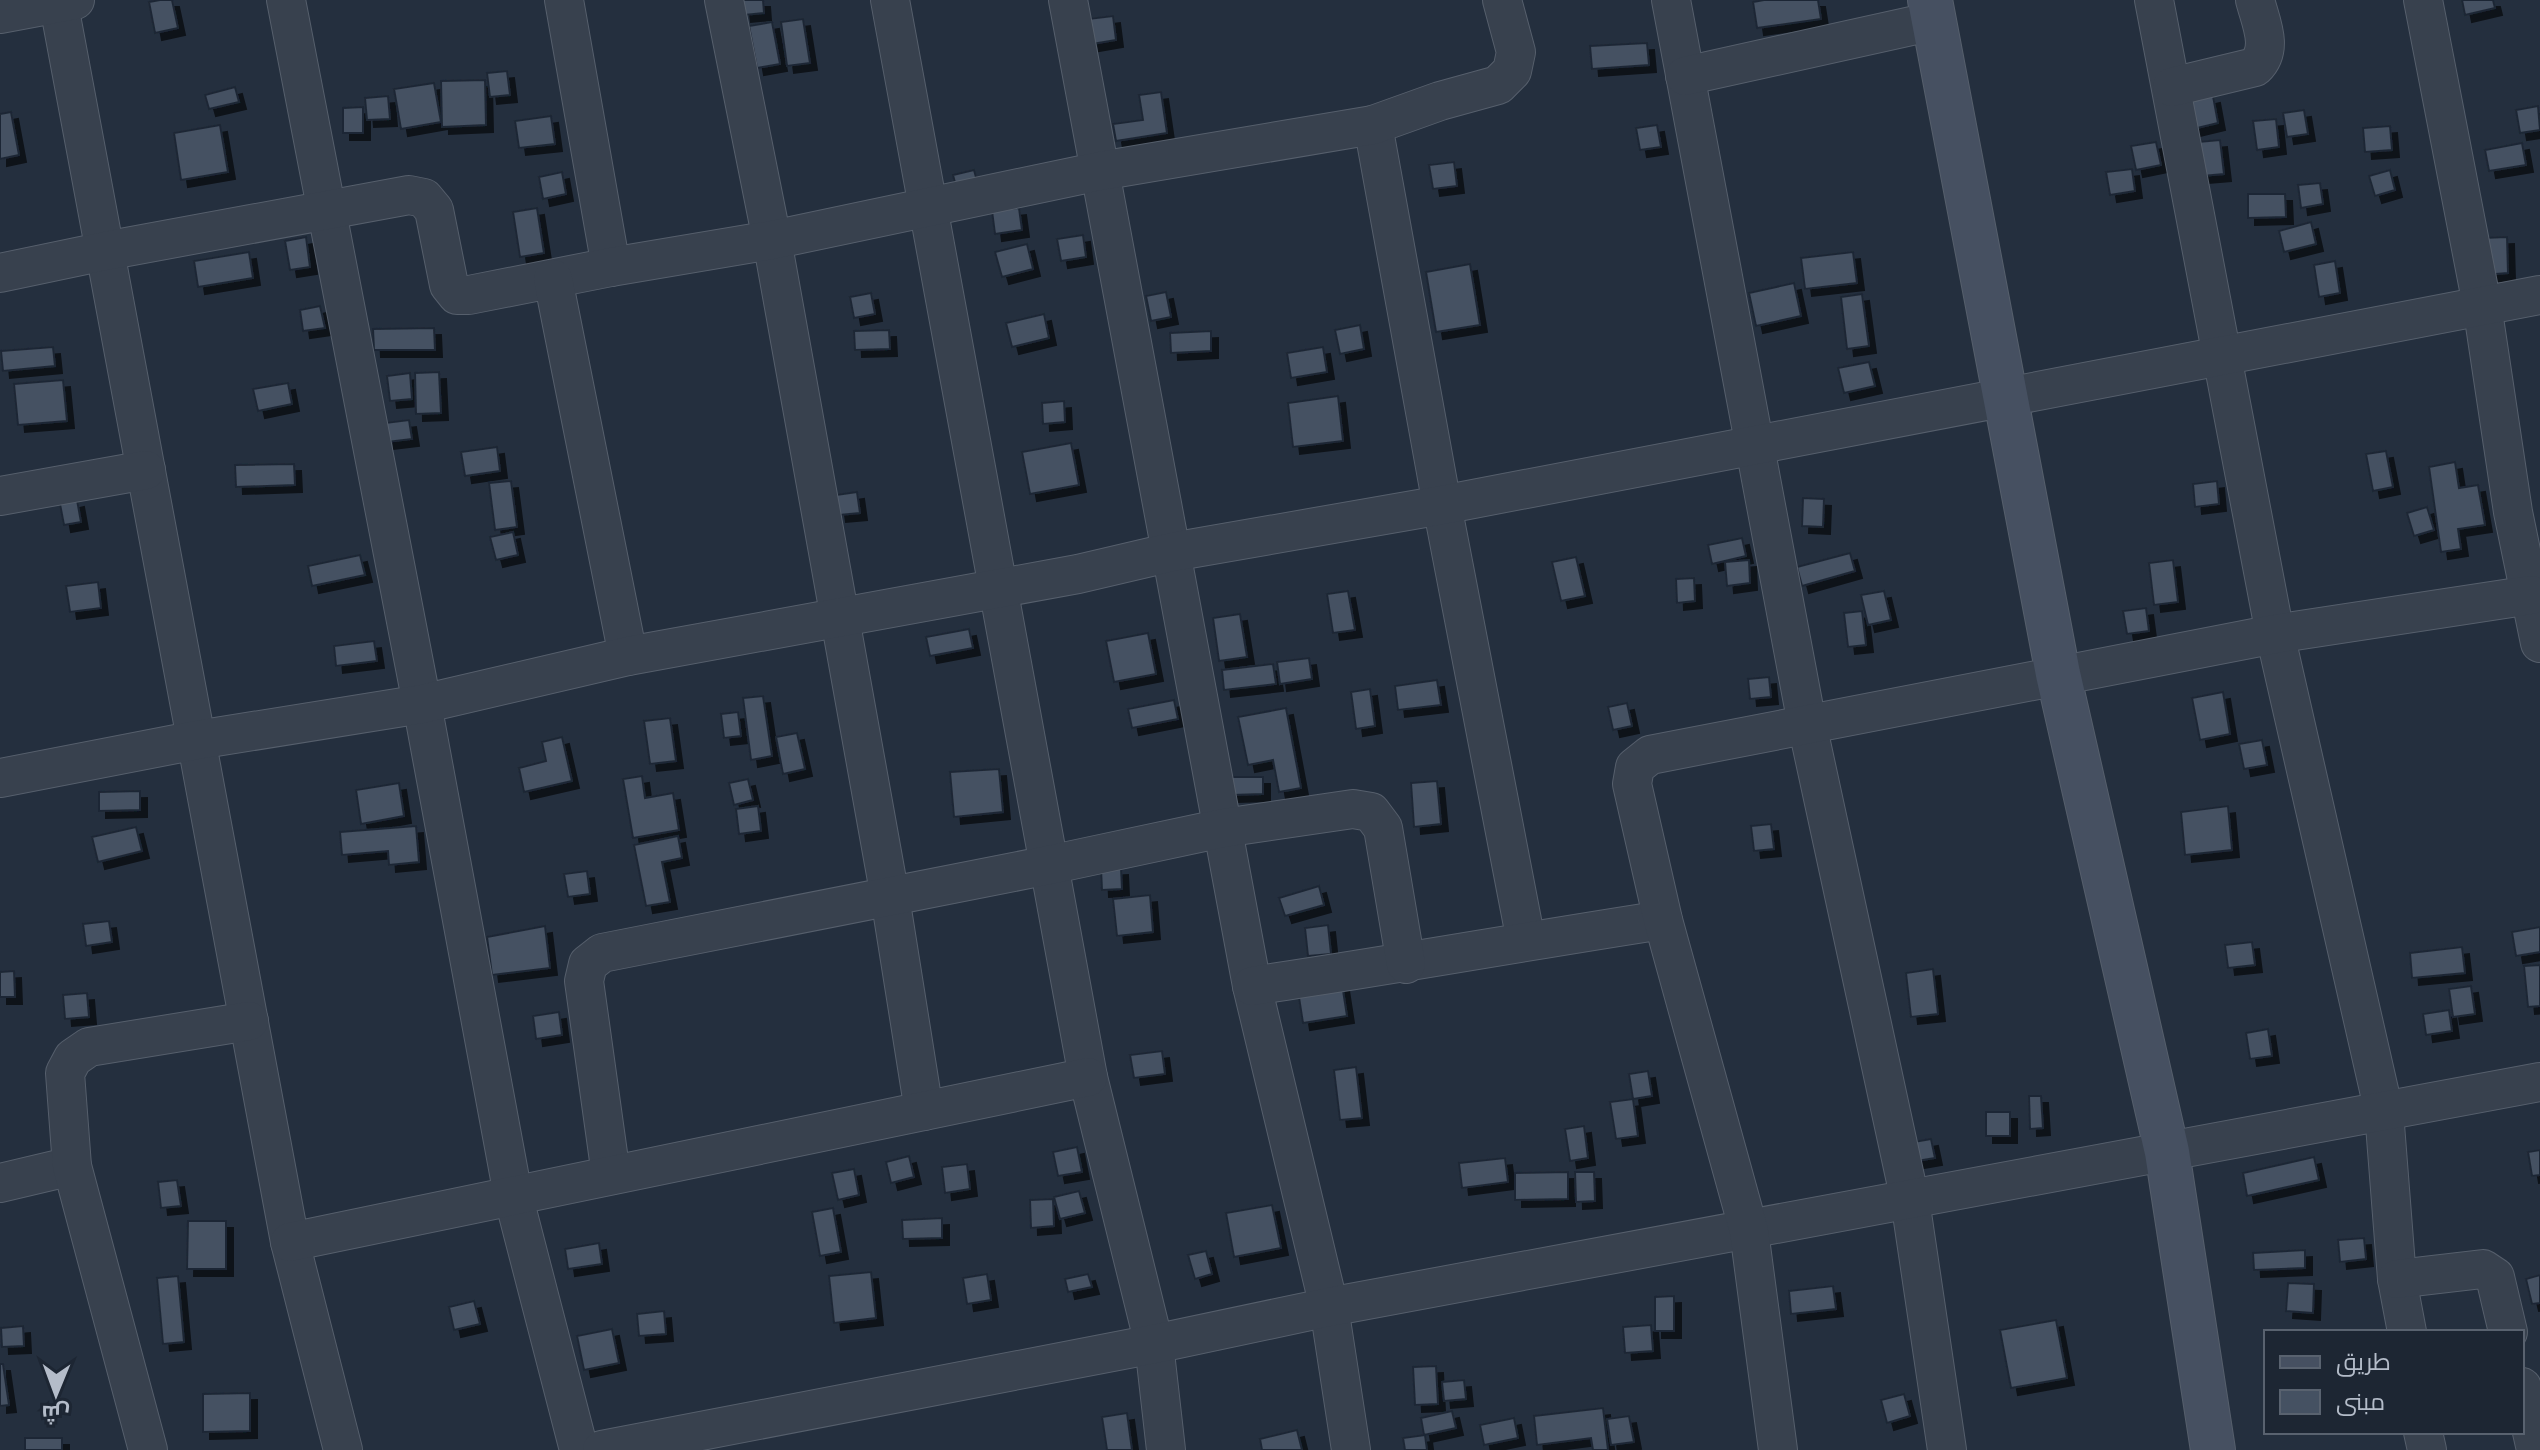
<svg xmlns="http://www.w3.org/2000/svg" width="2540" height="1450" viewBox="0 0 2540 1450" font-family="'Work Sans',Cairo,sans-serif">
<defs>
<filter id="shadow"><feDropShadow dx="7" dy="7" stdDeviation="0" flood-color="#0009"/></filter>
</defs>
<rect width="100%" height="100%" fill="#242f3e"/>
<!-- building -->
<g fill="#455162" stroke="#1f2835" stroke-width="2" filter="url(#shadow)">
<polygon points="160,0 172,0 178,28 155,33 149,2"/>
<polygon points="742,0 763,0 764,13 744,15"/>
<polygon points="1764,0 1818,0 1821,19 1757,28 1753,2"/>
<polygon points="2462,0 2493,0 2495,8 2465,15"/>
<polygon points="1113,16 1116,40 1092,44 1088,19"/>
<polygon points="803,19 810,63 787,66 781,22"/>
<polygon points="772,22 780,64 757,68 749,26"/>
<polygon points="1647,43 1649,65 1592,69 1590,46"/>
<polygon points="507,71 510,95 490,97 487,73"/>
<polygon points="485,80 486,125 442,127 441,81"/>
<polygon points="434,83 441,122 401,129 394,89"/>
<polygon points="235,87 239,102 209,109 205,95"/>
<polygon points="1161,92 1167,133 1116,141 1113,124 1143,120 1139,95"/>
<polygon points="388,96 390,119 367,120 365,98"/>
<polygon points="2213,96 2218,123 2193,129 2187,102"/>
<polygon points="2538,106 2540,130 2520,133 2516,110"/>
<polygon points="363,107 363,133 343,133 343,108"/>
<polygon points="2304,110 2308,134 2287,137 2283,113"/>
<polygon points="11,112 19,155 0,159 0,114"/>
<polygon points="551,116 555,144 519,148 515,121"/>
<polygon points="2276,119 2279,147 2257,150 2253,121"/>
<polygon points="220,125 228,172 181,180 174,133"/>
<polygon points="1657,125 1661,147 1640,150 1636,128"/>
<polygon points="2390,126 2392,150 2365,152 2363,128"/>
<polygon points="2220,140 2224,174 2202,176 2198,142"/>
<polygon points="2156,142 2161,165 2136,170 2131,146"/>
<polygon points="2522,143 2526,165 2489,171 2485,150"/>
<polygon points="1454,162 1457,186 1433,189 1429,165"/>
<polygon points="2132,169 2135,191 2110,195 2106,172"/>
<polygon points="974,170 980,192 959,198 953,175"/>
<polygon points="2390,170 2395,190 2375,196 2369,176"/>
<polygon points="562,172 566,194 543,199 539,177"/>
<polygon points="2320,183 2323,204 2301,208 2298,185"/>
<polygon points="2248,194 2285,194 2286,217 2248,218"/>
<polygon points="537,208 544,253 520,257 513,212"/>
<polygon points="1019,208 1022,230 995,234 992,211"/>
<polygon points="2311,222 2316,244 2284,252 2279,231"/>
<polygon points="1083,235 1086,257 1061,261 1057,239"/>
<polygon points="306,237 310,267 290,270 285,241"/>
<polygon points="2507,237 2508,273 2483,275 2482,238"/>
<polygon points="1027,244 1033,269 1002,277 995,252"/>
<polygon points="249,252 253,278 198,287 194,261"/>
<polygon points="1853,252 1857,283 1805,289 1801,258"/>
<polygon points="2335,261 2340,293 2319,297 2314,265"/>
<polygon points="1470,264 1480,325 1436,332 1426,272"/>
<polygon points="1794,283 1801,316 1756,326 1749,293"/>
<polygon points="1166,292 1171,317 1151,321 1146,296"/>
<polygon points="871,293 875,314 854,318 850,297"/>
<polygon points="1862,294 1869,346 1847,349 1841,297"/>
<polygon points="320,306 325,328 303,331 300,310"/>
<polygon points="1044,314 1049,338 1012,347 1006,323"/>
<polygon points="1360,325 1364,349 1340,354 1335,330"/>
<polygon points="434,328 435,350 374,350 373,329"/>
<polygon points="889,330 890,349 855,350 854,331"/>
<polygon points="1211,331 1211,351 1171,353 1170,333"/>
<polygon points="53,347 55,366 3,371 1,351"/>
<polygon points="1323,347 1327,372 1291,378 1287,353"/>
<polygon points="1869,362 1875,386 1844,393 1838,368"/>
<polygon points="439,372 441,413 416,414 415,373"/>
<polygon points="410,373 412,399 390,401 387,376"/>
<polygon points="63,380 67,421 18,425 14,384"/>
<polygon points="288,383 292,404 258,411 253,389"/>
<polygon points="1338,396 1343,441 1293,447 1288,403"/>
<polygon points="1064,401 1065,422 1043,424 1042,403"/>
<polygon points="409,420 412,439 387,442 385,423"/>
<polygon points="1071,443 1079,485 1030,494 1022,452"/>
<polygon points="497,447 500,471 465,476 461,452"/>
<polygon points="2386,451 2393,487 2373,491 2366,454"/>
<polygon points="2455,462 2459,488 2478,485 2485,525 2458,529 2461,549 2441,552 2429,467"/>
<polygon points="294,464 295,485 236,487 235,465"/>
<polygon points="511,481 517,527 495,530 489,483"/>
<polygon points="2217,481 2219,504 2195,507 2193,484"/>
<polygon points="857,492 860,513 839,515 836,495"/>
<polygon points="1803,498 1824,499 1823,527 1802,526"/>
<polygon points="77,500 81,522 64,525 60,504"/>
<polygon points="2427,507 2434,530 2414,536 2407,513"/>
<polygon points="513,532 518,555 496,560 490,537"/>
<polygon points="1742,538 1746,556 1712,564 1708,545"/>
<polygon points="1850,553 1855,571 1802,586 1797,567"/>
<polygon points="360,555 365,575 312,586 308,566"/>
<polygon points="1576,557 1585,596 1561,601 1552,562"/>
<polygon points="1749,560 1750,583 1727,586 1725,562"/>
<polygon points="2173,560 2178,602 2154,605 2149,563"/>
<polygon points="1694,578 1695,601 1677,603 1676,579"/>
<polygon points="98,582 101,608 70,612 66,586"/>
<polygon points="1348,591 1355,630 1333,633 1327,594"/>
<polygon points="1884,591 1891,620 1868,625 1861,595"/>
<polygon points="2146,608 2149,631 2127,634 2123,611"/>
<polygon points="1862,611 1866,645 1848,647 1844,613"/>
<polygon points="1240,614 1247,657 1219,661 1213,618"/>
<polygon points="969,629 973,648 930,656 926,637"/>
<polygon points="1148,633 1156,674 1114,682 1106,641"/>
<polygon points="374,641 377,661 336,666 334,646"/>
<polygon points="1309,658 1312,679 1280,684 1277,662"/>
<polygon points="1273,664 1276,684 1224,690 1222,670"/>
<polygon points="1769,677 1771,697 1750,699 1748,679"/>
<polygon points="1437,680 1441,705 1398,710 1395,686"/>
<polygon points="1370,689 1375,726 1356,729 1351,692"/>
<polygon points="2223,692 2230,734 2200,740 2192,698"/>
<polygon points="763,696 772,756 751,760 743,698"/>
<polygon points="1174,700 1178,719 1132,728 1128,709"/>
<polygon points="1627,703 1632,726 1613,730 1608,707"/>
<polygon points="1286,708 1301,788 1279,792 1273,760 1248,765 1238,717"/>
<polygon points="738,712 741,736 724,738 721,714"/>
<polygon points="670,718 676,761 650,764 644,721"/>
<polygon points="797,733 805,769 783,774 776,737"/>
<polygon points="562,737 572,781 524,792 519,768 546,761 542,742"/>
<polygon points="2262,740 2267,765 2244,769 2239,744"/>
<polygon points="999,769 1003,812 954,817 950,772"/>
<polygon points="642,776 645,798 673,793 679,830 633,838 623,779"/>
<polygon points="1231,777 1263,777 1263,794 1231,795"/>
<polygon points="748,779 753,800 734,805 729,783"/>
<polygon points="1437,781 1441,824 1414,827 1411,783"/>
<polygon points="399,783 404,816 361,824 356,790"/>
<polygon points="140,791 140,810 99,811 99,792"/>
<polygon points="758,806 761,831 739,834 736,809"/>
<polygon points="2228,806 2232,850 2185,855 2181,812"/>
<polygon points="1771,824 1774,849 1754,851 1751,826"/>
<polygon points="416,826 419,862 389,865 388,851 342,855 340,832"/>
<polygon points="136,827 142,851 98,862 92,837"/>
<polygon points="678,836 682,858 662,862 670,902 646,906 634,845"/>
<polygon points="1121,868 1122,889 1102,890 1101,869"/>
<polygon points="587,871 590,894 568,897 564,874"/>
<polygon points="1319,886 1324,905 1285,916 1279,898"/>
<polygon points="1150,895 1153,932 1117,936 1113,899"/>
<polygon points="109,921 112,942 86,946 83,924"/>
<polygon points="1328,925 1331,954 1308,956 1305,928"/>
<polygon points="545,926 550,968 492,975 487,937"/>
<polygon points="2540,927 2540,952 2516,956 2512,932"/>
<polygon points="2252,942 2255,965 2228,968 2225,945"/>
<polygon points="2462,947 2465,973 2412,978 2410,953"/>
<polygon points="2540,965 2540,1006 2528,1007 2524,966"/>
<polygon points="1933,969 1938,1014 1911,1017 1906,973"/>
<polygon points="14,971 15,997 0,997 0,972"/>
<polygon points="1340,971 1347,1016 1303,1023 1296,978"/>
<polygon points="2471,986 2475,1014 2453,1017 2449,989"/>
<polygon points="87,993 89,1017 65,1019 63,995"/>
<polygon points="2449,1010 2452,1031 2426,1035 2423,1014"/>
<polygon points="559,1012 562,1035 536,1039 533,1016"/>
<polygon points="2268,1029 2272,1056 2250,1059 2246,1033"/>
<polygon points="1162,1051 1165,1074 1134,1078 1130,1055"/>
<polygon points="1356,1067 1362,1118 1340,1120 1334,1070"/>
<polygon points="1648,1071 1652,1096 1633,1099 1629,1074"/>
<polygon points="2029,1096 2041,1096 2043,1128 2030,1129"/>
<polygon points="1633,1099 1638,1136 1616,1139 1610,1102"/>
<rect x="1986" y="1112" width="24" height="24"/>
<polygon points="1584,1126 1588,1158 1570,1161 1565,1129"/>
<polygon points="1931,1139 1935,1158 1911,1162 1908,1143"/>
<polygon points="1077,1147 1082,1172 1058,1176 1053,1152"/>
<polygon points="2540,1150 2540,1175 2532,1176 2528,1152"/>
<polygon points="909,1156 914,1177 891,1183 886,1162"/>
<polygon points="2314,1157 2319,1180 2247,1196 2243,1173"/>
<polygon points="1505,1158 1508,1182 1462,1188 1459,1163"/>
<polygon points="967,1164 970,1189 945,1193 942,1167"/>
<polygon points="854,1169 859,1195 838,1200 832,1173"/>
<polygon points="1568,1172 1568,1199 1515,1200 1515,1173"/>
<polygon points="1575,1172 1594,1172 1595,1201 1576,1202"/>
<polygon points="177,1180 181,1206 161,1208 158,1182"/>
<polygon points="1079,1191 1085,1213 1060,1219 1054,1197"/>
<polygon points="1053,1199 1054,1226 1031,1228 1030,1200"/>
<polygon points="1272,1205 1281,1248 1234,1257 1226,1213"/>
<polygon points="833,1208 841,1252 820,1256 812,1212"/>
<polygon points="942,1218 942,1238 903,1239 902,1220"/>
<polygon points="188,1221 226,1221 226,1269 187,1269"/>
<polygon points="2364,1238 2366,1259 2340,1262 2338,1240"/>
<polygon points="599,1243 602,1264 568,1269 565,1249"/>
<polygon points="2305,1250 2305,1268 2254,1270 2253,1253"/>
<polygon points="1206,1251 1212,1274 1195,1279 1188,1255"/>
<polygon points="871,1272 876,1318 834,1323 829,1276"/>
<polygon points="987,1274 991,1300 967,1304 963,1278"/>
<polygon points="1088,1274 1092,1287 1068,1292 1065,1279"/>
<polygon points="2540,1275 2540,1303 2532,1304 2526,1279"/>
<polygon points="178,1276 184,1342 163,1344 157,1278"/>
<polygon points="2288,1283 2314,1284 2313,1313 2286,1311"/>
<polygon points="1833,1286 1836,1309 1791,1314 1789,1291"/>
<polygon points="1674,1296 1674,1331 1655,1331 1655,1297"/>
<polygon points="474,1301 480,1324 454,1330 449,1307"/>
<polygon points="664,1311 666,1334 639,1336 637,1314"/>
<polygon points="2056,1320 2067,1378 2011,1388 2000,1330"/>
<polygon points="1651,1325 1653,1351 1625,1353 1623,1327"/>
<polygon points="23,1326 24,1346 2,1347 1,1328"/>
<polygon points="612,1329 619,1363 584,1370 577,1336"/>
<polygon points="0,1364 3,1364 9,1405 0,1406"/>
<polygon points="1436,1366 1438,1404 1415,1405 1413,1367"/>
<polygon points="1464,1380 1466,1399 1444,1401 1442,1382"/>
<polygon points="250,1393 250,1431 203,1432 203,1394"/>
<polygon points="1904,1394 1910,1416 1887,1423 1881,1400"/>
<polygon points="1603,1408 1608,1450 1593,1450 1591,1438 1537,1445 1534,1416"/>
<polygon points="1452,1411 1456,1428 1424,1435 1421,1418"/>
<polygon points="1127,1413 1132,1450 1107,1450 1102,1417"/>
<polygon points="1629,1416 1634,1442 1611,1445 1607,1419"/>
<polygon points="1514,1418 1518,1438 1484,1445 1480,1425"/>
<polygon points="1297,1430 1302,1450 1262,1450 1260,1439"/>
<polygon points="1425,1435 1427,1450 1405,1450 1403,1438"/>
<rect x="25" y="1438" width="37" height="12"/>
</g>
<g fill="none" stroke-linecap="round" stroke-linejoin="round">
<!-- street casing -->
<g stroke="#565f6c" stroke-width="40">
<g id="street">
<polyline points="58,0 290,1242 343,1450"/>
<polyline points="286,0 422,704 513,1195 579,1450"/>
<polyline points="564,0 611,267"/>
<polyline points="724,0 772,240 890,897 924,1111"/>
<polyline points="890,0 1088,1077 1154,1344 1166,1450"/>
<polyline points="1068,0 1252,986 1329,1307 1351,1450"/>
<polyline points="1671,0 1807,724 1910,1200 1947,1450"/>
<polyline points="2154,0 2275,634 2384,1112 2397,1279 2407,1332"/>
<polyline points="2423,0 2482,305 2513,512 2540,643"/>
<polyline points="0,14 75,0"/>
<polyline points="1685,76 1934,21"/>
<path d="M2172,87l83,-20c19,-18 6,-44 0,-67"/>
<polyline points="1373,125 1442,505 1526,941"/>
<polyline points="0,273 105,251 409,195 424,198 434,210 449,285 457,295 469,295 611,267 772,240 1100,171 1373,125 1440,101 1498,85 1512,71 1516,52 1502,0"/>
<polyline points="553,279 628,656"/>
<polyline points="0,496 146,470"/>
<polyline points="0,778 197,740 422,704 628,656 1078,574 1172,552 1442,505 2540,295"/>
<path d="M1252,986c137,-20 274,-45 411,-66"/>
<polyline points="611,1175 584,981 588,964 602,953 1049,865 1223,828 1353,809 1371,812 1383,828 1406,964"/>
<polyline points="0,1183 72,1166"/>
<polyline points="290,1242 1088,1077"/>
<polyline points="2397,1279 2483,1269 2495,1277 2508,1332"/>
<polyline points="2522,1387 2536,1450"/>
<polyline points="2423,1432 2427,1450"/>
<polyline points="148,1450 72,1166 65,1073 73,1058 89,1047 249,1021"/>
<polyline points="602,1450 1154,1344 1329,1307 2540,1082"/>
<polyline points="1778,1450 1749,1231 1663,920 1632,784 1635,767 1650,755 2275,634 2531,595"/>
</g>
</g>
<!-- secondary casing -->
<g stroke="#565f6c" stroke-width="46">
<polyline id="secondary" points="1930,0 2058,674 2167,1152 2213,1450"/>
</g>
<!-- street -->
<use href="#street" stroke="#38414e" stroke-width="38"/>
<!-- secondary -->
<use href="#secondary" stroke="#465061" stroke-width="44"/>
</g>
<!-- legend -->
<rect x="2264" y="1330" width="260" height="104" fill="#1d2633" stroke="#59626f" stroke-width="2"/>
<rect x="2280" y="1356" width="40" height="12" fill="#465061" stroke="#59626f" stroke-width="2"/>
<text x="2336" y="1370" font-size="24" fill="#b4bcc9">طريق</text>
<rect x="2280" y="1390" width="40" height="24" fill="#455162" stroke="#59626f" stroke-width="2"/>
<text x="2336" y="1410" font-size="24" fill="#b4bcc9">مبنى</text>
<!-- north arrow -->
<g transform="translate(56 1394) rotate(181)" stroke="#1d2633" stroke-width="6" paint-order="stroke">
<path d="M0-6L14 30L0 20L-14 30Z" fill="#b4bcc9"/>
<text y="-12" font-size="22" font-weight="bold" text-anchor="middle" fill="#b4bcc9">ش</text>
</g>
</svg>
